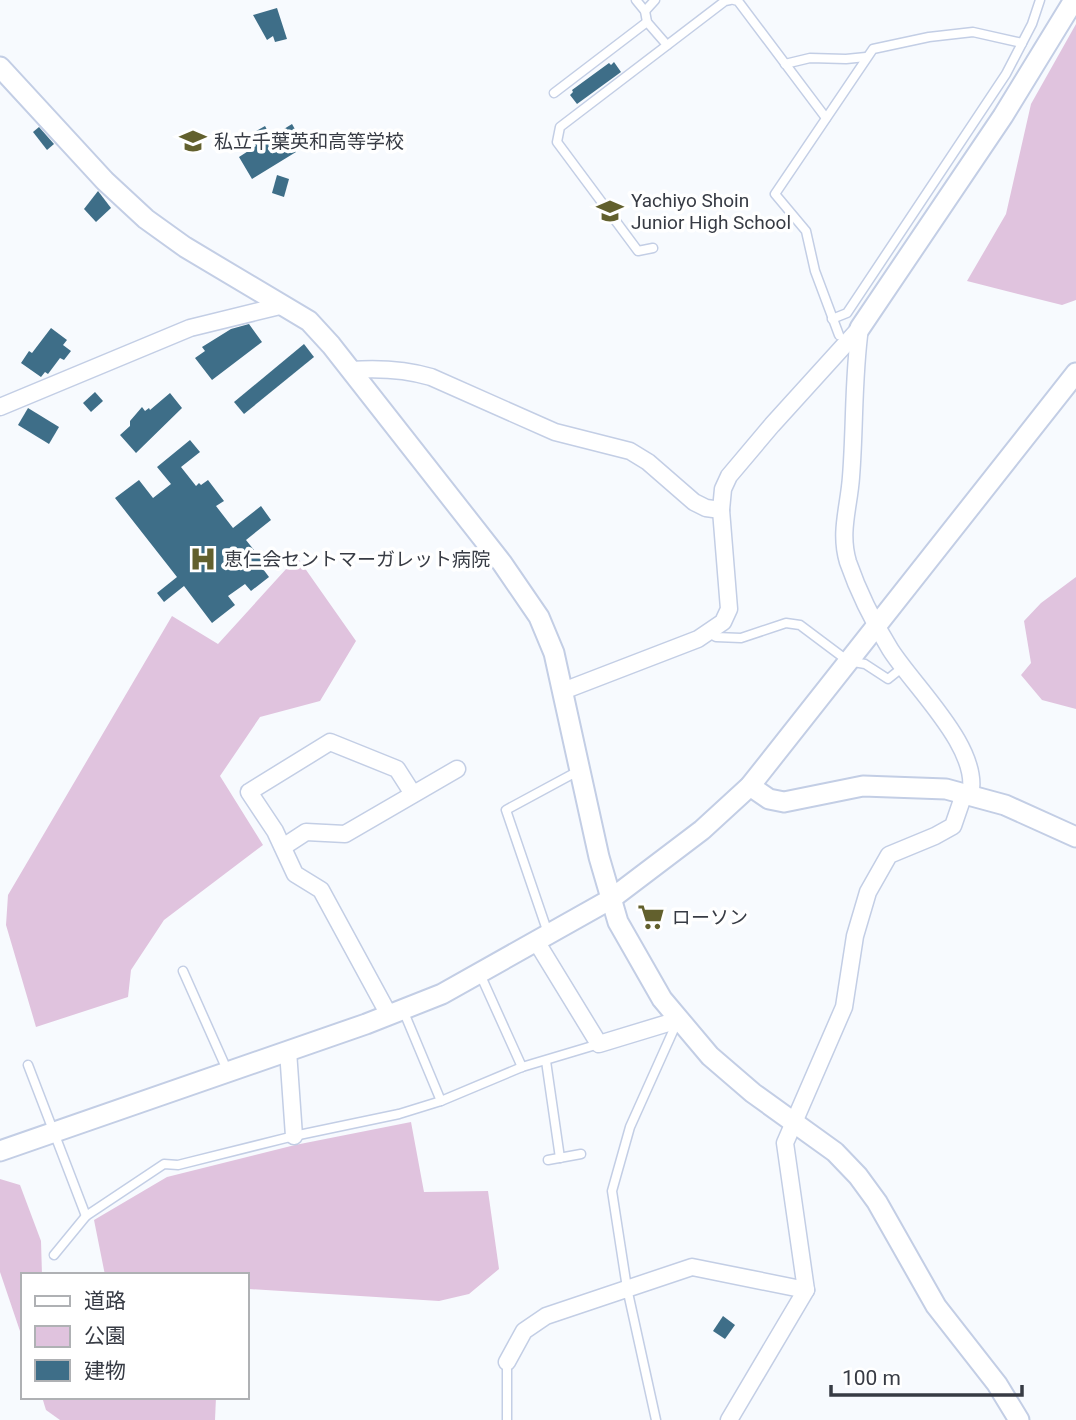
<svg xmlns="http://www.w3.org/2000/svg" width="1076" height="1420" viewBox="0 0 1076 1420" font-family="Roboto,'Noto Sans JP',sans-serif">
<rect width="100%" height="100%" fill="#f7fafe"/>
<!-- green -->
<g fill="#e0c3de">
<polygon points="1076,24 1076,300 1062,305 967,281 1006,214 1031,104"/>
<polygon points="297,557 356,641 320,701 260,717 220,776 263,845 164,920 131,970 128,997 36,1027 6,925 8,895 172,616 218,644"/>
<polygon points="1076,577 1076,709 1042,700 1021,675 1031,663 1024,621 1041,603"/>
<polygon points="411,1122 424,1192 488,1191 499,1269 469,1294 439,1301 249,1289 247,1291 247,1275 105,1275 94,1220 167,1177 295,1145"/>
<polygon points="0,1179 20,1185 41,1241 42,1275 23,1275 23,1340 0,1272"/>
<polygon points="42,1397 216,1397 215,1420 60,1420 46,1410"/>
</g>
<!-- building -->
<g fill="#3e6e88">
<polygon points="277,8 287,39 275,42 273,36 267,40 253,15"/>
<polygon points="614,62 621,72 577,104 570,95 573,92 572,90 609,63 611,65"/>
<polygon points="292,124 300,138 291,144 296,152 252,179 239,157 256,146 249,135 265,126 271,137"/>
<polygon points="39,127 54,144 47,150 33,132"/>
<polygon points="277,175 289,179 284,197 272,193"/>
<polygon points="98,191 111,208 96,222 84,209"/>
<polygon points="249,324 262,342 212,380 195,358 205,351 202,347 231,329"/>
<polygon points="51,328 67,340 63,345 71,351 64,360 60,358 48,374 45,372 41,377 21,363 29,351 32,353"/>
<polygon points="304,344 314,357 244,414 234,402"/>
<polygon points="95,392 103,401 91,412 83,403"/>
<polygon points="170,393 182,408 136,453 120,435 130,426 130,421 142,407 145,411 149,408 150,410"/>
<polygon points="28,408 59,427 49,444 18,425"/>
<polygon points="190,440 200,452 181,467 196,486 199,483 201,485 208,480 224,501 216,506 233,528 261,506 271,520 246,540 267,566 263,569 269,577 251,591 245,584 228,596 235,605 212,623 184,586 164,602 157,593 177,577 115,498 139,480 153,498 171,484 157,467"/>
<polygon points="723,1316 735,1325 725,1339 713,1331"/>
</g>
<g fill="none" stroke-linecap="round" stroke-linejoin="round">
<!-- service casing -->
<g stroke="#c3cee5" stroke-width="11">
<g id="service">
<polyline points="636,0 645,11 647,22 667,45"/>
<polyline points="734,0 738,1 826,118"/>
<polyline points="645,11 655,0"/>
<polyline points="785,64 810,58 846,59 866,57"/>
<polyline points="554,93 647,22"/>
<polyline points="653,248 638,251 557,142 560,127 725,1 730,0"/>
<polyline points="832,319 847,313 1006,74 1032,24 1040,0"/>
<polyline points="839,335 815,271 806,231 775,194 873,49 929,37 973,32 1022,43"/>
<polyline points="709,633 716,637 741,638 786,623 800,625 848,661 865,664 888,679 903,667"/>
<polyline points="548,933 506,810 580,770"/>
<polyline points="183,971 228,1072"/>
<polyline points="480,974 522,1067"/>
<polyline points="403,1010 441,1101"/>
<polyline points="546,1061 560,1158"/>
<polyline points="28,1065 86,1216"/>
<polyline points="548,1160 581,1154"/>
<polyline points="54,1255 86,1216 164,1164 178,1165 294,1136 399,1114 441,1101 522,1067 599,1044"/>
<polyline points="507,1420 507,1362"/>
<polyline points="656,1420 627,1288 612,1191 630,1127 678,1020"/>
</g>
</g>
<!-- minor casing -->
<g stroke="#c3cee5" stroke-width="19">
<g id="minor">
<path d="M860,328c-7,49 -5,99 -9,149 -2,30 -12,55 -3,85 10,29 26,61 42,87 23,37 92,100 80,146"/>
<path d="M351,370c28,-2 53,-1 80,7l124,55 75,19 18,11 46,40 12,6 15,2"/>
<polyline points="0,407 190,328 284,305"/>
<polyline points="563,691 698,639 723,622 729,609 721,510 723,489 729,476 772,425 860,328"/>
<polyline points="283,847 306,832 345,834 457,769"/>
<polyline points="536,941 599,1044 678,1020"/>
<polyline points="389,1015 321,890 295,874 275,831 249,792 330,742 397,769 413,794"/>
<polyline points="288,1051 294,1136"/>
<polyline points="507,1362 524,1331 546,1316 692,1267 806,1290"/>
<polyline points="729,1420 806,1290 785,1143 844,1007 855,936 868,892 889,855 935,836 953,826 964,794"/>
</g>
</g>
<!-- tertiary casing -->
<g stroke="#c3cee5" stroke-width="23">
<g id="tertiary">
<polyline points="0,67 105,181 146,219 185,247 309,321 331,345 502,563 539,617 554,653 599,857 618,922 662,999 710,1056 753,1093 835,1152 858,1176 877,1202 936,1306 997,1384 1019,1420"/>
<polyline points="860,328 1003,116 1074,0"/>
<polyline points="750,786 769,799 784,802 863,786 946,789 1005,805 1076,837"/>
<polyline points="0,1151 366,1024 442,994 611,899 702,830 750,786 1076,373"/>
</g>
</g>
<!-- service -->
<use href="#service" stroke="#fff" stroke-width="8"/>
<!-- minor -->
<use href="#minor" stroke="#fff" stroke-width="16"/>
<!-- tertiary -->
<use href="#tertiary" stroke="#fff" stroke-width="19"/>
</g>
<!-- icons -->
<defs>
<g id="school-bare" transform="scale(2.1)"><path d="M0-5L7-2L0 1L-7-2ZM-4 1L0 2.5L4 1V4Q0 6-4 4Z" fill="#62602d" stroke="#fff" stroke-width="2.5" paint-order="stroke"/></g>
<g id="hospital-bare" transform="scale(2.1)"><path d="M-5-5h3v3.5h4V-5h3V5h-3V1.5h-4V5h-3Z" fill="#62602d" stroke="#fff" stroke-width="2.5" paint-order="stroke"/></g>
<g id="supermarket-bare" transform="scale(2.1)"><path d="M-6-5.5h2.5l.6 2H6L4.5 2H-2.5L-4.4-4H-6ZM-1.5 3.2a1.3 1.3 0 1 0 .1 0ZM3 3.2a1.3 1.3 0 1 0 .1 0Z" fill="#62602d" stroke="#fff" stroke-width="2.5" paint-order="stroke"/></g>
</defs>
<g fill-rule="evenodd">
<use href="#school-bare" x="193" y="141"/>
<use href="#school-bare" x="610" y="211"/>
<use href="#hospital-bare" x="203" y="559"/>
<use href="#supermarket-bare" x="651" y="917"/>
</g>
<g text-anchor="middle" stroke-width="7" stroke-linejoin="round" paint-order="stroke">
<!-- poi labels -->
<g font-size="19" fill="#373b44" stroke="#fff" text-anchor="start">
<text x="214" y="148">私立千葉英和高等学校</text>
<text x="631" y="207">Yachiyo Shoin<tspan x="631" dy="22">Junior High School</tspan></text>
<text x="224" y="566">恵仁会セントマーガレット病院</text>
<text x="672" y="924">ローソン</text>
</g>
</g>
<!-- legend -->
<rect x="21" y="1273" width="228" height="126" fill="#ffffff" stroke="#afb1b4" stroke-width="2"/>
<rect x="35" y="1296" width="35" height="10" fill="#ffffff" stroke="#afb1b4" stroke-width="2"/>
<text x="84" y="1308" font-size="21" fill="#373b44">道路</text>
<rect x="35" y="1326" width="35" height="21" fill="#e0c3de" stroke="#afb1b4" stroke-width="2"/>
<text x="84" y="1343" font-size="21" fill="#373b44">公園</text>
<rect x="35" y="1360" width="35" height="21" fill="#3e6e88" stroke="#afb1b4" stroke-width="2"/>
<text x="84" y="1378" font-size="21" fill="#373b44">建物</text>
<!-- scale -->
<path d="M831 1385v10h191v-10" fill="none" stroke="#373b44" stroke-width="3.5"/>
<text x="842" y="1385" font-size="21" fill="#373b44" stroke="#ffffff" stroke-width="5" paint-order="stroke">100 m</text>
</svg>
